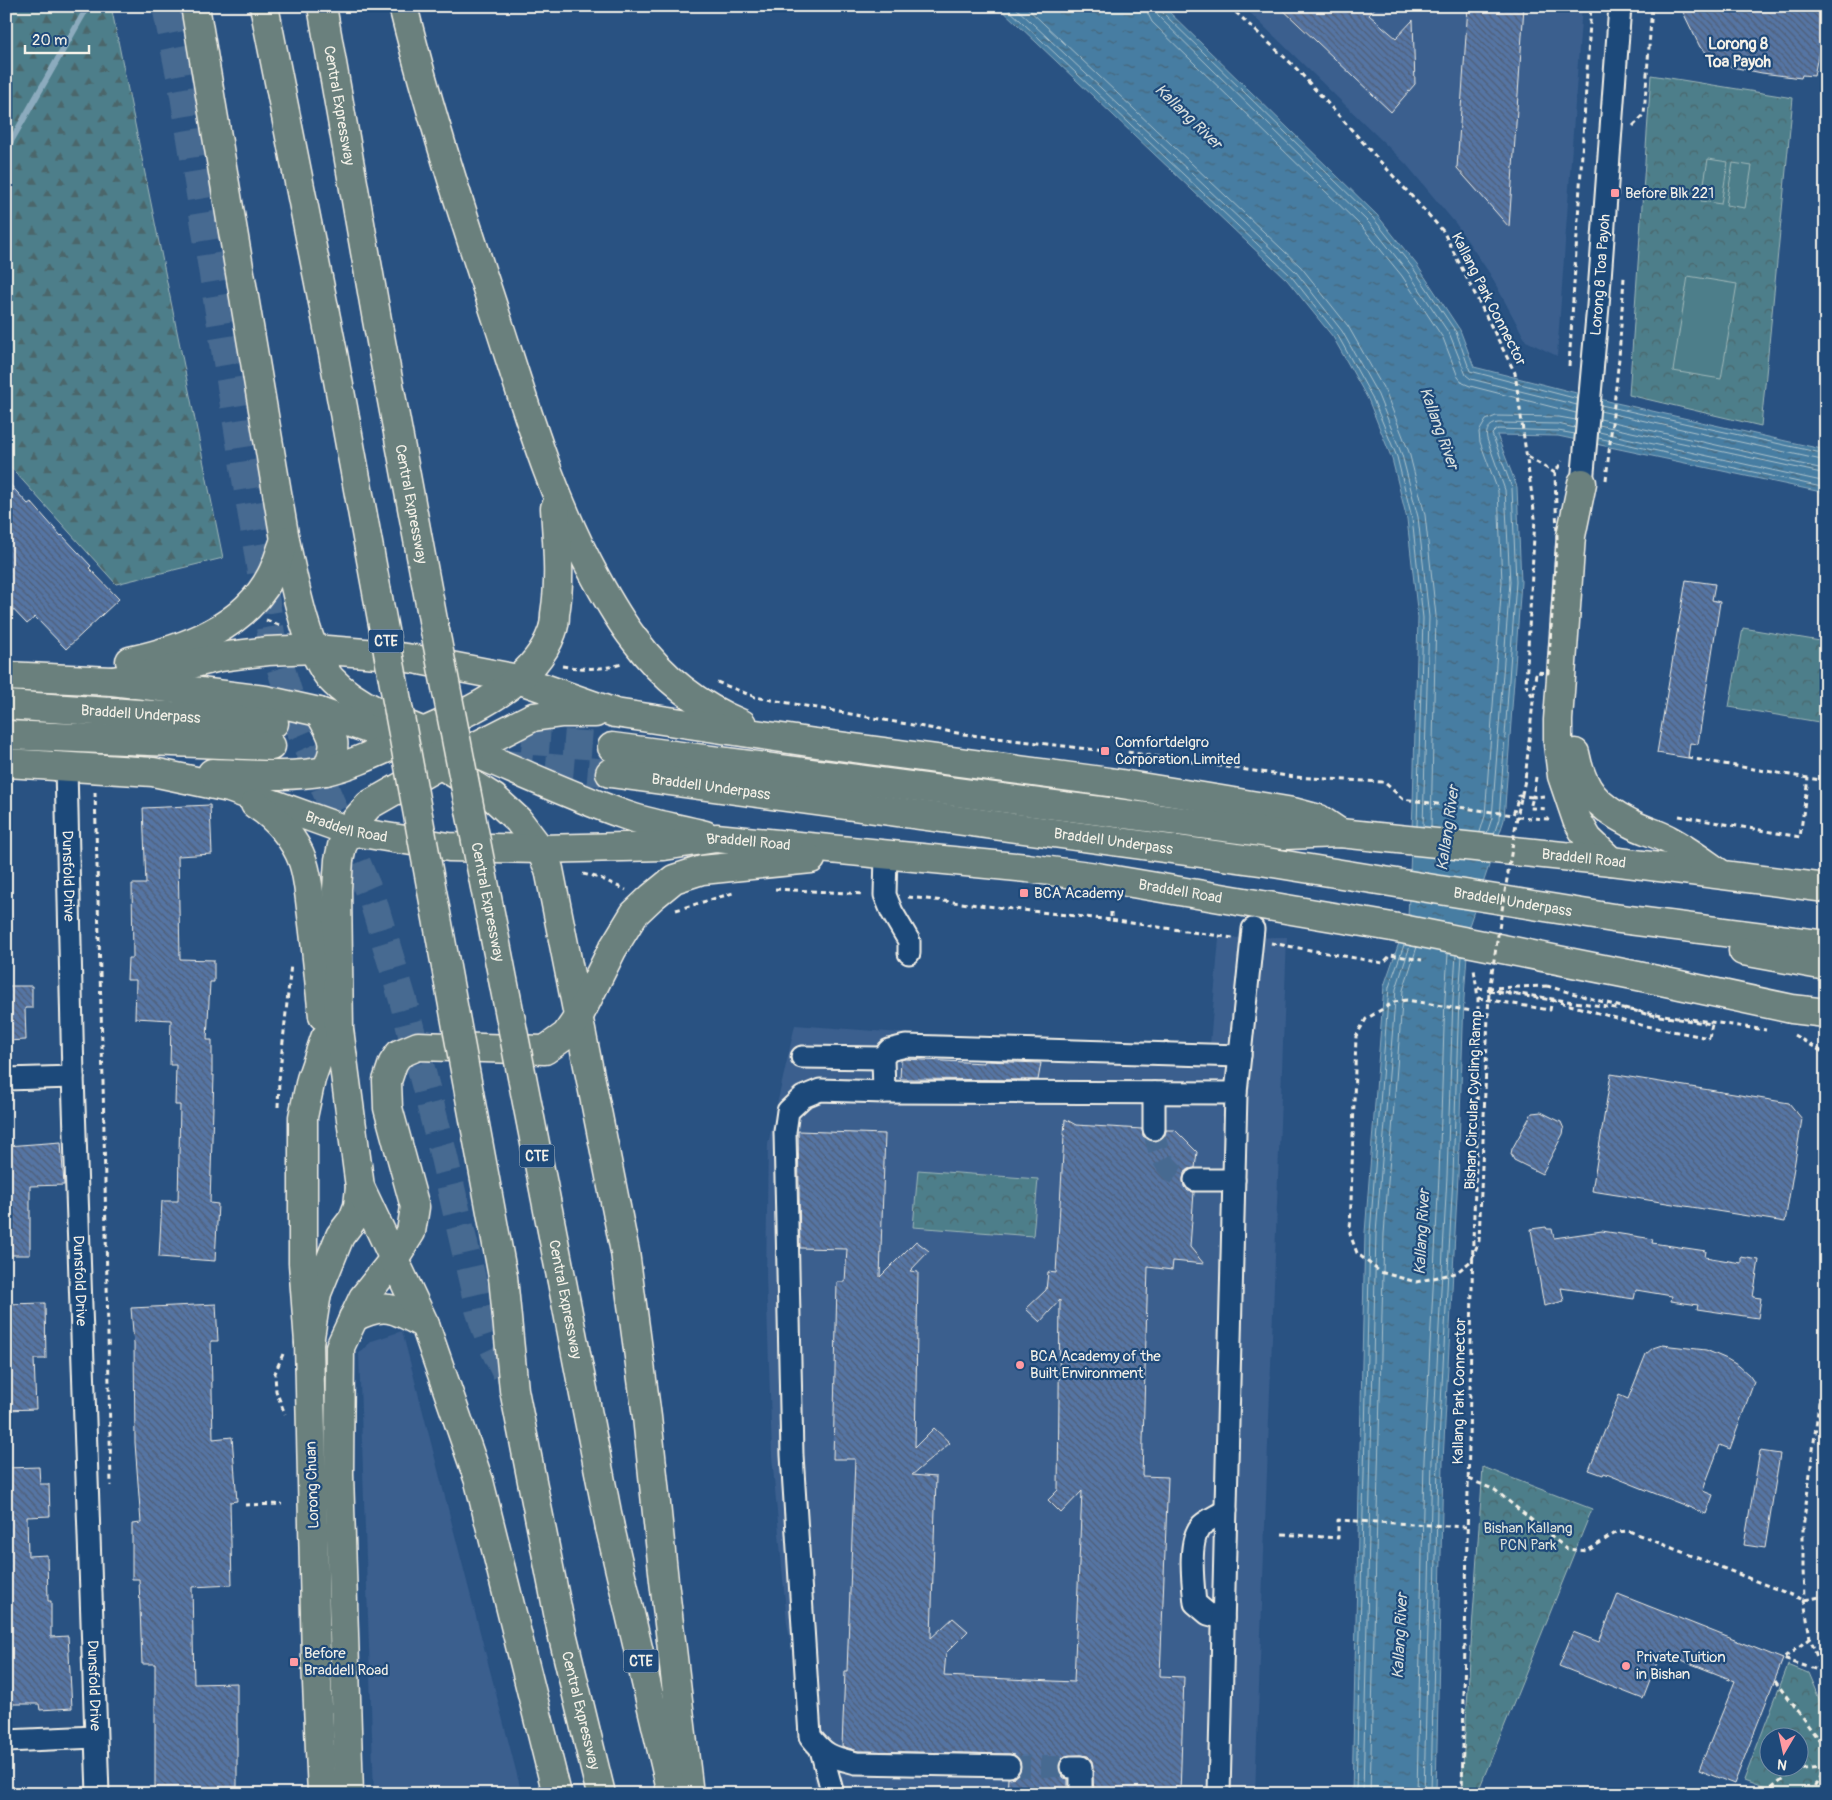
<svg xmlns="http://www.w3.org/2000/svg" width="1832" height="1800" viewBox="0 0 1832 1800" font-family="Pangolin,sans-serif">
<defs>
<pattern id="forest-firs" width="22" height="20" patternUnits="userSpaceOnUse" patternTransform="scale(1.25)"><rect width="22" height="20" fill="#4d7e8a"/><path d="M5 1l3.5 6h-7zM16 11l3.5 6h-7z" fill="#4b666b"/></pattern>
<pattern id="park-crowns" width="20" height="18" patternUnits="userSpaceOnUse" patternTransform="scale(1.25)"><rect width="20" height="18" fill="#4d7e8a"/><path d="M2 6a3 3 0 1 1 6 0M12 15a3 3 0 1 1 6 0" fill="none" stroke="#4b666b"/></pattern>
<pattern id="water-ripples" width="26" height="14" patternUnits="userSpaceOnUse" patternTransform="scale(1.25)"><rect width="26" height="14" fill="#467da2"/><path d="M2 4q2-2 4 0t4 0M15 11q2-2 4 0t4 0" fill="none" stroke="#476579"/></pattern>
<pattern id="building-back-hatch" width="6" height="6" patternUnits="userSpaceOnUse" patternTransform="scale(1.25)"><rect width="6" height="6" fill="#5575a4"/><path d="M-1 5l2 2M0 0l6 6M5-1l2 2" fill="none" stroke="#4f5e75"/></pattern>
</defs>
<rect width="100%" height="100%" fill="#295282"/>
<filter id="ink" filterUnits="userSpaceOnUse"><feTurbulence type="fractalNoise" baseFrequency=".02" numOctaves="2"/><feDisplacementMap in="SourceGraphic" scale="10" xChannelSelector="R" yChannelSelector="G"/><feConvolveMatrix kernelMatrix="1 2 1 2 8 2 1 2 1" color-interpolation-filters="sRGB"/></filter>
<g filter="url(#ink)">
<!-- built -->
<g fill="#3a5f8e">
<polygon points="1243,6 1582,6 1557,356 1526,341 1490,274 1456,224 1406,164"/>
<polygon points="1287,937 1255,1794 817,1794 787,1623 772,1456 766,1275 768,1144 795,1025 1209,1056 1219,938"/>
<polygon points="402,1331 522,1794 374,1794 359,1353 372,1341"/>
</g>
<!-- forest -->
<polygon fill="url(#forest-firs)" stroke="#a0b8b9" points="6,6 111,6 223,558 116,584 6,462"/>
<!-- park -->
<g fill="url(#park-crowns)" stroke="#a0b8b9" fill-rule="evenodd">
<polygon points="1651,75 1793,98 1761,426 1629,395"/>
<polygon points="1743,628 1826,642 1826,683 1819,722 1729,707"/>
<polygon points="918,1170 1038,1179 1033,1236 913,1227"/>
<polygon points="1483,1467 1592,1509 1477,1794 1461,1794"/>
<path d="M1788,1665l20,8 18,42v79h-44l-38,-14zM1770,1738h30v30h-30z"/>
</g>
<!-- pitch -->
<g fill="#4d7e8a" stroke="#a0b8b9">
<polygon points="1708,159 1728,162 1721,204 1701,201"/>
<polygon points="1733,163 1752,166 1745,208 1726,205"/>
<polygon points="1688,276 1737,284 1721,379 1673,371"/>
</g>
<!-- water -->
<polygon fill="url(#water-ripples)" stroke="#8cabbe" points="998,6 1163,6 1377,215 1417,265 1460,330 1474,367 1612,402 1826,450 1826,493 1558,436 1497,435 1517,487 1521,582 1504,820 1469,926 1464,998 1458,1176 1443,1461 1436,1794 1352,1794 1365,1233 1384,986 1408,917 1413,805 1418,618 1407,519 1392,459 1368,399 1333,337 1287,280"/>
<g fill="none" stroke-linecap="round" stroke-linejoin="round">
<!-- shore -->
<g stroke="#aec3cc" stroke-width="1">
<polyline points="1005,6 1291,276 1337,334 1372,397 1397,457 1412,518 1423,618 1417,826"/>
<polyline points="1014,6 1296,272 1342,331 1378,395 1402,455 1418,517 1429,617 1423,827"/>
<polyline points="1025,6 1301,267 1348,326 1385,391 1409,452 1425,515 1436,616 1431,827"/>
<polyline points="1146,6 1148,14 1152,22 1363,228 1402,276 1443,338 1458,377 1463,383 1470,386 1576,413"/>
<polyline points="1154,6 1158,16 1369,223 1408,272 1450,335 1466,375 1471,379 1577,405"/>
<polyline points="1160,6 1162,12 1373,218 1413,268 1456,332 1470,371 1578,399"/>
<polyline points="1601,405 1826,454"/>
<polyline points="1600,411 1826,461"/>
<polyline points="1600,419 1819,468 1826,468"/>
<polyline points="1599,425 1826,474"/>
<polyline points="1599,432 1826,482"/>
<polyline points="1598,438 1826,488"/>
<polyline points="1480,832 1485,816 1502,582 1498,491 1480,442 1479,432 1486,420 1496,416 1559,417 1576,420"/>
<path d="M1487,833l5,-15 18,-236 -5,-92 -18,-51c-2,-8 2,-15 11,-16l60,1 17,4"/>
<polyline points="1494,834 1499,819 1516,582 1512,488 1492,434 1495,431 1498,429 1558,431 1575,434"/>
<polyline points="1356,1794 1370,1233 1389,987 1404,945"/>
<polyline points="1363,1794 1376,1233 1396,989 1410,946"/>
<polyline points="1370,1794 1384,1234 1403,990 1417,947"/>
<polyline points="1417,1794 1424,1460 1439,1176 1445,998 1448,954"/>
<polyline points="1424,1794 1432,1460 1447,1176 1453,998 1456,955"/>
<polyline points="1431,1794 1438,1461 1453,1176 1459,998 1462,956"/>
</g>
<!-- stream -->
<polyline stroke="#8cabbe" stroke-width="6" points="6,150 88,6"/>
</g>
<!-- building -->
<g fill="url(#building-back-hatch)" stroke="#f4f1e8">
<polygon points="1279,6 1377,6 1369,15 1396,38 1413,20 1415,84 1391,112"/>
<polygon points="1468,6 1524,6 1509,227 1457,168"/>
<polygon points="1680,6 1818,6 1820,17 1821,40 1814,76 1802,75 1801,78 1762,73 1732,67 1715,60 1700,47"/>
<polygon points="6,480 28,504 31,502 61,536 62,535 91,566 89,568 119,599 66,649 35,617 27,624 6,602"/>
<polygon points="1686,580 1715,584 1712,600 1720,602 1698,744 1690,743 1688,758 1657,753"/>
<polygon points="210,805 212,854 178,856 180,959 214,960 214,982 210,982 207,1040 212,1040 212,1075 214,1075 210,1203 218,1204 215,1261 159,1257 162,1201 178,1201 180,1105 175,1105 176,1065 170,1065 171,1020 135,1018 136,980 127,980 128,958 133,958 132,884 146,884 143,808"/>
<polygon points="6,986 32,986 32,1008 25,1008 26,1040 6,1041"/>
<polygon points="905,1059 984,1063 984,1061 1041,1063 1038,1080 900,1079 901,1060"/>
<polygon points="1611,1074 1789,1103 1802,1119 1785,1222 1592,1191"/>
<polygon points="1541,1112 1561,1122 1564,1129 1563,1134 1542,1174 1514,1160 1511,1154 1512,1149 1532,1113"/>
<polygon points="1065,1119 1076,1125 1142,1129 1143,1136 1148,1140 1154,1141 1161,1140 1165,1136 1166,1130 1175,1130 1197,1152 1195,1168 1189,1169 1184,1173 1183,1180 1184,1187 1188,1191 1194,1192 1190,1247 1204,1264 1173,1261 1172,1270 1148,1267 1142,1476 1168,1477 1160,1676 1184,1677 1180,1794 1094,1794 1092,1761 1088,1756 1081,1755 1065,1756 1060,1761 1059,1767 1060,1773 1064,1778 1068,1779 1068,1794 1007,1794 1008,1778 1015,1777 1020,1772 1021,1767 1020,1760 1015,1755 1010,1754 858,1751 842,1746 845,1671 847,1671 855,1459 833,1459 837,1282 845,1282 847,1249 800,1248 798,1131 885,1134 880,1277 916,1241 929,1251 910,1271 918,1272 915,1447 934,1428 950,1443 912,1475 936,1477 931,1638 953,1618 968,1631 946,1653 944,1676 1074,1682 1082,1491 1061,1513 1048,1500 1058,1490 1060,1300 1040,1322 1026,1309 1046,1290 1048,1272 1056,1273"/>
<polygon points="61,1142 64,1185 30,1186 30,1255 6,1255 6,1146"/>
<polygon points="1546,1227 1547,1229 1552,1229 1554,1238 1602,1231 1653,1239 1652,1243 1706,1251 1705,1257 1741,1263 1741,1257 1759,1260 1753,1297 1761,1298 1758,1318 1697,1309 1698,1305 1671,1301 1672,1296 1636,1290 1634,1299 1561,1288 1564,1301 1544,1306 1531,1229"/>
<polygon points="45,1303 46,1359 34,1359 36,1409 6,1410 6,1304"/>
<polygon points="216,1304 218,1341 211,1341 213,1439 232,1437 237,1501 230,1502 232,1585 192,1587 194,1684 237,1683 237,1787 155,1787 155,1664 142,1664 139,1579 132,1579 132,1524 141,1523 135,1443 134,1344 131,1308"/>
<polygon points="1662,1345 1706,1350 1727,1359 1739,1366 1749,1375 1754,1382 1730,1449 1720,1445 1706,1482 1703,1491 1713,1495 1706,1514 1604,1473 1603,1475 1589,1470 1619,1395 1628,1399 1646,1354 1653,1348"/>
<polygon points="1760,1451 1780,1454 1765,1548 1744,1545"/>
<polygon points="39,1467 40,1484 49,1484 50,1516 27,1517 28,1556 47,1555 48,1601 51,1601 51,1637 68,1636 72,1708 40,1710 39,1704 6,1704 6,1468"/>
<polygon points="1618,1594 1783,1659 1734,1784 1699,1770 1735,1681 1661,1652 1643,1699 1559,1666 1573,1632 1599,1642"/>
</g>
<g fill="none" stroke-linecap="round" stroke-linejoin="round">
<!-- minor-tunnel -->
<g stroke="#476a91" stroke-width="21" stroke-dasharray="21 11" stroke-linecap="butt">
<path d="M1154,1129c2,23 14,51 41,51"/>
<polyline points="1009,1766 1071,1767"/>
</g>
<!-- highway-tunnel -->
<g stroke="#476a91" stroke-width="28" stroke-dasharray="28 14" stroke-linecap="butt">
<polyline points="166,6 184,95 272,640 300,730 373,901 403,1000 443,1153 479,1309 488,1336 513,1388"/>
<polyline points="480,737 612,747"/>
<polyline points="504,764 610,773"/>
</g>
<!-- minor casing -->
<g stroke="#f4f1e8" stroke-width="25">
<g id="minor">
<path id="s1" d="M1582,483l16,-177 22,-300"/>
<path id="s2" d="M66,767l7,310 25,717"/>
<polyline points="886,854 885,895 892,912 909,941 909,953"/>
<polyline points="802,1057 883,1058"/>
<polyline points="6,1079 73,1077"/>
<polyline points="884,1092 883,1058 889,1050 906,1046 1240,1056"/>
<polyline points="1154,1129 1154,1093"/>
<polyline points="1195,1180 1234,1180"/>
<path d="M1223,1618l-15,-4 -13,-11c-2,-19 -8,-64 7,-78 7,-6 17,-10 24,-15"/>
<polyline points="6,1741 95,1737"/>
<polyline points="821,1750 833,1794"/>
<path d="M1009,1766l-153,-3c-24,-6 -31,-7 -46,-27l-18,-281 -7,-323 3,-21 15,-14 17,-7 64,2 352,1"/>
<polyline points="1071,1767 1081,1767 1081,1794"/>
<polyline points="1219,1794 1236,1093 1253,929"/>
</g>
</g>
<!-- major casing -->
<g stroke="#f4f1e8" stroke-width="31">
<g id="major">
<polyline points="322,1794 316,1661 309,1343 317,1293 340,1236 353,1219 358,1206 360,1187"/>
<polyline points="349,1794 339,1474 340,1347 363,1298 394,1259"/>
</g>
</g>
<!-- highway casing -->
<g stroke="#f4f1e8" stroke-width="31">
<g id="highway">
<path d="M195,6l90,534c8,37 21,111 46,139 31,34 95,52 137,71 52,22 103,46 157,65 25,9 54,13 80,20"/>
<path id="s3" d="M322,6l55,314 58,311"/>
<path d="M403,6c27,109 62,216 97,322 28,87 53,172 97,252 11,20 23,41 37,59 28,38 64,67 108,85"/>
<polyline points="1582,483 1571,536 1558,720 1558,744 1562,776 1577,820 1588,839 1611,861"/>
<path d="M130,661c54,-12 114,-33 141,-85 6,-11 9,-24 14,-36"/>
<polyline points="6,676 112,681 139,677 220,657 268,651 314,649 378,654 414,659 518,679 615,713 809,742 1109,782 1197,796 1293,812 1319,819 1340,833"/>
<polyline points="112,681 265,700 319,712 403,741 494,798 518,820 540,849 549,869 625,1252 647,1417 664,1581 689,1794"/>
<path id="s4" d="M6,705l268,18"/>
<path d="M319,712c15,26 20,30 7,59"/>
<polyline points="6,735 271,746"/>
<path id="s5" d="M612,747l673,88 55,-2 271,28 215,27"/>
<path d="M1575,753c7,37 22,53 55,70 12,7 27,10 39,17 17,9 33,21 49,32"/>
<path id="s6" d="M6,763l147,9 76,16 120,43 100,16 91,2 124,-3 52,-8 311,30 70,9 295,50 246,49 154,33 34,4"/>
<path d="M212,773c37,1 76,5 113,-2 27,-6 53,-19 78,-30 52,-24 128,-50 149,-109 2,-5 3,-12 3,-18 6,-36 2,-71 0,-106"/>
<path id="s7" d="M610,773l657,89 346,56 213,27"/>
<path d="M255,804c21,13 40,35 48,58 5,15 6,31 8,46 5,36 8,72 12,108"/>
<polyline points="1743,951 1826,966"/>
<polyline points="394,1259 411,1232 415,1207 388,1108 387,1081 393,1063 399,1054 418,1046 545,1050 566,1035 579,1016 612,950 634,914 652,897 674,879 702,870 811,859"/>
<path id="s8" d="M503,1277l11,113 48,243 39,161"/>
<path d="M353,1318c32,-17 43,-9 72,7"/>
<polyline points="309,1343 303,1263 303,1117 311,1079 325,1038"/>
<polyline points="610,1528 672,1794"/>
<polyline points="557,1794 479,1481 425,1325 360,1187 339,1029 337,889 339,860 342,846 356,820 369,805 441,764 533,717 562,713 595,713"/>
</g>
</g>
<!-- path -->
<g stroke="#f4f1e8" stroke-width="3" stroke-dasharray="5 4" stroke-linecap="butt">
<polyline points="1229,6 1294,66 1443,231 1515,373 1535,518 1526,685 1534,699"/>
<polyline points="1633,126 1644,115 1652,6"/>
<polyline points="1569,366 1591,6"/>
<polyline points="1528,457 1555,473 1562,461"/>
<polyline points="1606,480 1619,358 1624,277"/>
<polyline points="266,620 279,625"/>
<path d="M562,666c22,3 39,4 60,-2"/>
<polyline points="717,682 755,697 963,734 1105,751"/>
<polyline points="1688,758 1826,781"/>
<polyline points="1125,760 1127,752 1294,777 1384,782 1403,799 1513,815 1519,796 1533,797 1530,808 1548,809"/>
<polyline points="1536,777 1533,797 1544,796"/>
<polyline points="95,792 103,1081 111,1486"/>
<polyline points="1679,816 1800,837 1808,778"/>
<polyline points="1517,817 1548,819 1549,815"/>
<polyline points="583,874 600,878 626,890"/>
<polyline points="775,889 864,894"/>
<polyline points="908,897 1111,920"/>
<polyline points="676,910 733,893"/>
<polyline points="1111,912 1111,920 1233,938"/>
<polyline points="1271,943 1383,963 1391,955 1422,960"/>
<polyline points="1478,988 1766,1030"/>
<polyline points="1488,988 1547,986"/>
<polyline points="1478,998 1550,1010 1552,1000"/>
<polyline points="1794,1035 1826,1054"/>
<polyline points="278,1107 279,1080 291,964"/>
<polyline points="1826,1348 1803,1528 1803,1567 1804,1600 1810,1638 1826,1681"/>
<polyline points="283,1354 275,1373 276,1391 285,1414"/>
<polyline points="1469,1479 1495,1490 1567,1549 1587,1551 1617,1532 1629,1531 1804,1600 1826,1596"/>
<polyline points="245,1505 282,1504"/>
<polyline points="1282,1534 1338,1538 1338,1520 1466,1527"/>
<polyline points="1810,1638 1783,1659 1821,1671"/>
<polyline points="1775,1681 1826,1750"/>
<polyline points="1462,1794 1473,1239 1477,1141 1478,998 1474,969 1472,968"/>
<path d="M1765,1794c21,-20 30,-26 60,-27"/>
<polyline points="1810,1794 1826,1766"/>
</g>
<!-- minor -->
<use href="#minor" stroke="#1f4a7a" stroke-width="21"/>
<!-- major -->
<use href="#major" stroke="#6a807d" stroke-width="28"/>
<!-- highway -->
<use href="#highway" stroke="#6a807d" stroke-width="28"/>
<!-- highway-bridge casing -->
<g stroke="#f4f1e8" stroke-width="31" stroke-linecap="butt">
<g id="highway-bridge">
<polyline points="264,6 333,353 503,1277"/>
<path id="s9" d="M435,631l175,897"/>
</g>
</g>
<!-- path-bridge -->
<g stroke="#f4f1e8" stroke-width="3" stroke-dasharray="5 4" stroke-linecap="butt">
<polyline points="1489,991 1552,1000 1641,1025 1709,1038 1712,1024 1646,1014 1547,986"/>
<polyline points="1478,1012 1407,1000 1394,1002 1366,1019 1356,1036 1350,1234 1357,1253 1380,1272 1416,1282 1456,1273 1471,1261 1479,1241 1489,991 1517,817 1525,780 1536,672 1548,673 1557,538 1555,473"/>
</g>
<!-- highway-bridge -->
<use href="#highway-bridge" stroke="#6a807d" stroke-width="28"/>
</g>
</g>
<!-- markers -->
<g fill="#ff9aa2" stroke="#1f4a7a" stroke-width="2">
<rect x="1610" y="188" width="10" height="10" rx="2.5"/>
<rect x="1100" y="746" width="10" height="10" rx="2.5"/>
<rect x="1019" y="888" width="10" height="10" rx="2.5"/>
<circle cx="1020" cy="1365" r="5"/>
<rect x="289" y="1657" width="10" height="10" rx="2.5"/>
<circle cx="1626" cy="1666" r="5"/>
</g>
<g text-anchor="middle" stroke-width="4.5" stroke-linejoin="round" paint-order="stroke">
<!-- shield labels -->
<g fill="#1f4a7a" stroke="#b4bfc7" stroke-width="1">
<rect x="368.5" y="629.5" width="35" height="23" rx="4"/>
<rect x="519.5" y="1144.5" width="35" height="23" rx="4"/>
<rect x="623.5" y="1649.5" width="35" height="23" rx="4"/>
</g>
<g font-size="14" font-weight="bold" fill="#f4f1e8">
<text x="386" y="646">CTE</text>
<text x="537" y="1161">CTE</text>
<text x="641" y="1666">CTE</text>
</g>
<!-- street labels -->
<g font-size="15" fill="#f4f1e8" stroke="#1f4a7a">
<text dy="5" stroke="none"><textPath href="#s3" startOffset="101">Central Expressway</textPath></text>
<text dy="5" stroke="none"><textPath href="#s1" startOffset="209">Lorong 8 Toa Payoh</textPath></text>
<text transform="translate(1489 299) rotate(63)" y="5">Kallang Park Connector</text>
<text dy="5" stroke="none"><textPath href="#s3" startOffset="506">Central Expressway</textPath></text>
<text dy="5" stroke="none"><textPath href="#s4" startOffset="135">Braddell Underpass</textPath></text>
<text dy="5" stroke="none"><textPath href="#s7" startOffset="102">Braddell Underpass</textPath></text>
<text dy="5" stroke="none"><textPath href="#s6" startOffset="349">Braddell Road</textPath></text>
<text dy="5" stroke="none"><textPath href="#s7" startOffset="508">Braddell Underpass</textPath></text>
<text dy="5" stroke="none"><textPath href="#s6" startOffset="754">Braddell Road</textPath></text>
<text dy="5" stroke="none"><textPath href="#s5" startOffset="979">Braddell Road</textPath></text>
<text dy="5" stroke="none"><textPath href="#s2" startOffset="109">Dunsfold Drive</textPath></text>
<text dy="5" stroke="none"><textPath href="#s6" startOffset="1189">Braddell Road</textPath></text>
<text dy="5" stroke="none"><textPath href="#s9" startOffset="276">Central Expressway</textPath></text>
<text dy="5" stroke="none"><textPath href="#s7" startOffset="912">Braddell Underpass</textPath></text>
<text transform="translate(1473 1100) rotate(-88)" y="5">Bishan Circular Cycling Ramp</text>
<text dy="5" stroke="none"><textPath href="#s2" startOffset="514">Dunsfold Drive</textPath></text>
<text dy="5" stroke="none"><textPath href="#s9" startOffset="681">Central Expressway</textPath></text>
<text transform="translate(1459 1391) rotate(-89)" y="5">Kallang Park Connector</text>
<text transform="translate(312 1485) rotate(-92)" y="5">Lorong Chuan</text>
<text dy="5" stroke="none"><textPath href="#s2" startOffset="919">Dunsfold Drive</textPath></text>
<text dy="5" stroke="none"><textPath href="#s8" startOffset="441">Central Expressway</textPath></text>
</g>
<!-- poi labels -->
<g font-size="15" fill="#f4f1e8" stroke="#1f4a7a" text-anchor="start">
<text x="1625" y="198">Before Blk 221</text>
<text x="1115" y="747">Comfortdelgro<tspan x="1115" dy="17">Corporation Limited</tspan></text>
<text x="1034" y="898">BCA Academy</text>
<text x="1030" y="1361">BCA Academy of the<tspan x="1030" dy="17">Built Environment</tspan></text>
<text x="304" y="1658">Before<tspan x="304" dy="17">Braddell Road</tspan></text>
<text x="1636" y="1662">Private Tuition<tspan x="1636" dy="17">in Bishan</tspan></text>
</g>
<!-- park labels -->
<g font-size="15" fill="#dbe0da" stroke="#1f4a7a">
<text x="1528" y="1533">Bishan Kallang<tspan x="1528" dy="17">PCN Park</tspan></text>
</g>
<!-- neighbourhood labels -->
<g font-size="16" font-weight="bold" fill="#f4f1e8" stroke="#1f4a7a">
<text x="1738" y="49">Lorong 8<tspan x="1738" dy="18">Toa Payoh</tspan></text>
</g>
<!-- water labels -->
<g font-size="16" font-style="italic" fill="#dae0de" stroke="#1f4a7a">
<text transform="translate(1189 116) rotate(44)" y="6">Kallang River</text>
<text transform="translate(1440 428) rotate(70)" y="6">Kallang River</text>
<text transform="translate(1447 828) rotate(-82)" y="6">Kallang River</text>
<text transform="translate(1421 1232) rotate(-87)" y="6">Kallang River</text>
<text transform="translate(1399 1636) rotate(-87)" y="6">Kallang River</text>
</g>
</g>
<!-- margin -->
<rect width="1832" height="1800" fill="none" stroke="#1f4a7a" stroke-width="25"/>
<rect x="12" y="12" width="1807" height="1775" fill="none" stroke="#f4f1e8" stroke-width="2" filter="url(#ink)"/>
<!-- north arrow -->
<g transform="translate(1784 1752) rotate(189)"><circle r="24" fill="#1f4a7a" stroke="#748da6"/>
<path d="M0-4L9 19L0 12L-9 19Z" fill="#ff9aa2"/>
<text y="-8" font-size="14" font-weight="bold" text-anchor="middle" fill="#f4f1e8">N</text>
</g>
<!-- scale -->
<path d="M25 45v8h64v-8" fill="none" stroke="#f4f1e8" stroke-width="2.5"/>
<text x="32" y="45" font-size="15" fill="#f4f1e8" stroke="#1f4a7a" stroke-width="4" paint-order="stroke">20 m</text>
</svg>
